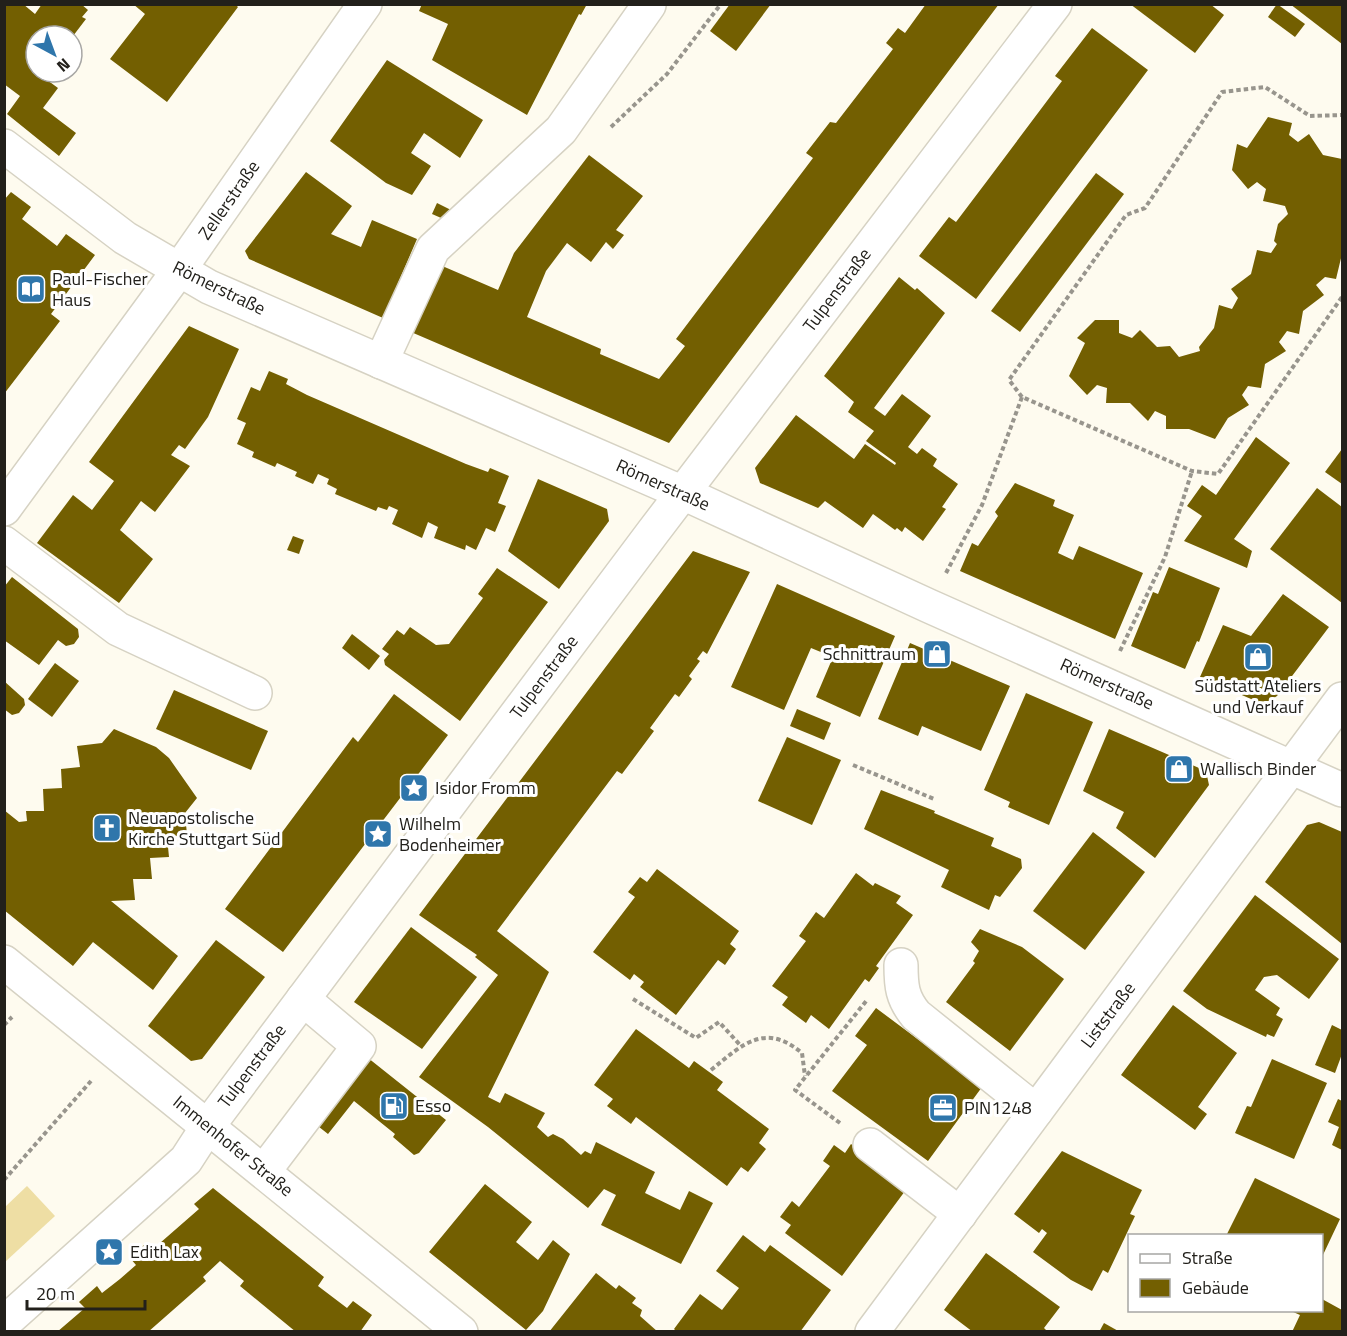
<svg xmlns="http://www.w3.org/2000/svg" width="1347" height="1336" viewBox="0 0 1347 1336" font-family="'Titillium Web',sans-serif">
<rect width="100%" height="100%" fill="#fefbef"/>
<!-- green -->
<polygon fill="#eedea4" points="27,1186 55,1216 5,1262 5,1207"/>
<!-- building -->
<g fill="#735f01">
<polygon points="4,4 23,4 35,14 42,4 81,4 88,10 82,17 86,19 73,36 36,36 36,72 46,72 43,77 58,88 43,108 76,133 59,156 7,114 20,96 4,84"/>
<polygon points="133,4 235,4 238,7 167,102 110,59 145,14"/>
<polygon points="422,4 587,4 581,15 579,14 527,115 432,60 448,24 419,11"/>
<polygon points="730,4 771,4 736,51 710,31"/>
<polygon points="926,4 999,4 669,443 411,332 440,265 498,290 514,253 589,155 643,196 616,230 624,235 613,249 606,242 591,262 567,243 546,271 527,317 601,349 600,354 659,379 685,346 676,339 813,158 806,153 830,122 836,123 893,49 886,43 898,28 905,33"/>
<polygon points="1130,4 1210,4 1224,15 1195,53"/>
<polygon points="1277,4 1305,24 1295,37 1268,17"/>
<polygon points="1290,4 1342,4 1342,44"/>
<polygon points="1092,28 1148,70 976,299 919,256 949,217 956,222 984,185 1062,81 1055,76"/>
<polygon points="387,60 483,120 460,158 424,133 411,153 431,166 412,195 386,183 330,141"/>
<polygon points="1268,117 1292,123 1289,135 1298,142 1309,134 1323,155 1342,159 1342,254 1336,279 1325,277 1316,285 1324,295 1303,311 1299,334 1287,331 1279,342 1286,351 1265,364 1261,388 1248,386 1242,395 1249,405 1228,418 1215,439 1189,429 1166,429 1166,416 1155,411 1148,421 1130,403 1106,403 1107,388 1097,385 1087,395 1069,376 1085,343 1077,338 1095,320 1119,320 1119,333 1132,338 1140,330 1157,347 1170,346 1179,357 1200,351 1199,347 1214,328 1219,305 1232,309 1238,298 1231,289 1251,274 1257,250 1271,253 1277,244 1274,241 1278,224 1288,214 1285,206 1263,201 1266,189 1257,182 1248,189 1232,170 1237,144 1247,148"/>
<polygon points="306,172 352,206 331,234 361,247 372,220 417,239 383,318 249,259 245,251"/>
<polygon points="1096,173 1124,194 1020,332 991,311"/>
<polygon points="11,192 31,207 22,219 57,246 66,234 95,255 51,314 60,321 4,394 4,200"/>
<polygon points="437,203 453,211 448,221 432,214"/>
<polygon points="899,277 915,290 917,288 945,313 874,408 885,416 902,394 931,416 908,447 917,454 922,448 937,459 933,466 958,484 942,507 946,509 923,541 905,527 902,532 897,528 895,530 873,514 863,528 825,501 818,508 760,483 755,468 796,415 854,459 865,444 895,465 896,463 866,441 874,431 848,412 854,402 824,376"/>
<polygon points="189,326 239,349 208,417 185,449 179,445 171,455 190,466 155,512 141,501 120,530 153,559 119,603 37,543 73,495 92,510 114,481 89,462"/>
<polygon points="269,371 288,379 286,384 307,395 466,464 488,472 490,468 509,476 498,503 506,506 495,532 486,528 476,550 466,545 465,550 434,538 438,527 428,522 422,538 392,524 398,510 389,506 387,510 378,507 376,511 335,494 337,489 327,484 329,479 318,474 313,484 295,476 297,472 277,463 275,467 252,457 254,452 237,444 246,423 237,419 251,387 260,391"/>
<polygon points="1256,437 1290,463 1234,539 1252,551 1247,568 1184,541 1202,516 1187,506 1202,485 1216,495"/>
<polygon points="1342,449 1342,484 1325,472"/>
<polygon points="538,479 607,509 609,521 559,589 508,551"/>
<polygon points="1015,483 1055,500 1053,506 1074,515 1058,553 1073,560 1079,546 1143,573 1115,639 960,571 972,543 978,546 998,516 995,512"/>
<polygon points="1317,488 1342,507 1342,603 1270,549"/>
<polygon points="293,536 304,540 299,554 287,550"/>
<polygon points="693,551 750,572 707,654 703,651 697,659 700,661 689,676 692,679 679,697 675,694 650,728 654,731 622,774 617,771 497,931 549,972 488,1097 500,1103 505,1093 545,1113 537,1127 548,1137 553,1134 563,1139 581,1155 585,1151 591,1154 596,1142 655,1172 645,1193 680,1210 689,1191 713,1203 681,1264 601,1225 616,1195 604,1189 588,1208 488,1127 419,1077 498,975 475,957 477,955 419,915"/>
<polygon points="1169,567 1220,588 1199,642 1197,641 1185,669 1131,646 1153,592 1158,594"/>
<polygon points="497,568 548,602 460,721 385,665 384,660 389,654 382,649 397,630 404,635 410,627 436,645 449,644 483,598 478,594"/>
<polygon points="12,577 78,629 79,637 74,644 66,646 58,640 39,665 4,640 4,587"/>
<polygon points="777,584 895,636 860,717 816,697 833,657 811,648 784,710 731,687"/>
<polygon points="1283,594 1329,627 1277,696 1269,701 1258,702 1200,677 1223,625 1251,636"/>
<polygon points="352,634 380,656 369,670 342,648"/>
<polygon points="910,643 1010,686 981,751 922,726 918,736 878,719"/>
<polygon points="55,663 79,681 52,717 28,699"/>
<polygon points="4,681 24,699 25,705 19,713 12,715 4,709"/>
<polygon points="174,690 268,731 251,770 156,729"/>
<polygon points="1026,693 1093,722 1049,825 1008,807 1010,802 984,790"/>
<polygon points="394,694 448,735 283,952 225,909 353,737 358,742"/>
<polygon points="797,709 831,723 824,740 790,726"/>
<polygon points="114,729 156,747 169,758 197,798 185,813 187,835 167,837 169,857 150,858 152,879 133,879 135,900 111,901 178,956 153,990 93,942 73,966 4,910 4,810 19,822 27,821 26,811 44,811 43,789 62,788 61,769 80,767 77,746 102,743"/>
<polygon points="1109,729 1206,771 1209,785 1155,858 1116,828 1124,812 1083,791"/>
<polygon points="787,737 841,760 812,825 758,801"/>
<polygon points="881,790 935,811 934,813 994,838 991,846 1021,859 1022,868 1000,897 995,895 989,910 941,887 949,870 864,829"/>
<polygon points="1319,822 1342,832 1342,944 1265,882 1307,825"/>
<polygon points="1093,832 1145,872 1085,950 1033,911"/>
<polygon points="657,869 739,931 730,944 736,949 725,965 718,960 676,1015 640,987 644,982 634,974 630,980 593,952 635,897 628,892 640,877 647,882"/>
<polygon points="856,873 873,886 875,883 901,896 896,903 913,915 876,966 879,968 869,982 865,979 829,1029 811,1015 806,1023 782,1005 788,997 772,986 806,941 799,936 816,912 824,918"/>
<polygon points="1255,895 1339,959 1309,999 1277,975 1264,977 1255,990 1280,1008 1276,1015 1283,1019 1274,1037 1267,1034 1266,1037 1207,1009 1183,991"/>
<polygon points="411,927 477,977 422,1049 354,1002"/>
<polygon points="980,929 1022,947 1064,979 1010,1051 946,1002 975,963 973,961 979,951 971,942"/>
<polygon points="216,940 265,977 202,1059 191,1061 148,1026"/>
<polygon points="1173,1005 1237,1053 1198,1107 1207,1114 1195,1130 1121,1075"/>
<polygon points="876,1008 982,1087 928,1161 832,1091 867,1045 855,1036"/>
<polygon points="1332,1025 1342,1030 1342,1054 1335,1073 1315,1065"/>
<polygon points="636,1029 689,1068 694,1061 723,1082 717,1090 769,1129 759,1143 766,1149 748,1172 741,1167 727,1186 636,1117 631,1124 607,1106 613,1099 594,1085"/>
<polygon points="348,1042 446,1120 419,1153 414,1155 393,1137 395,1134 354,1101 328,1134 295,1108"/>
<polygon points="1272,1059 1327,1083 1294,1159 1235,1133 1247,1106 1251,1107"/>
<polygon points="1338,1099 1342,1101 1342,1150 1332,1145 1339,1127 1328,1122"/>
<polygon points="851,1144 908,1187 842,1276 785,1233 791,1225 780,1217 792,1201 799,1207 830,1166 823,1161 834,1145 845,1153"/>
<polygon points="1062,1151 1142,1190 1130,1214 1135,1216 1108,1273 1103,1270 1092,1291 1071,1280 1033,1252 1047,1233 1042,1229 1039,1233 1014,1214"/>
<polygon points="1255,1178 1340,1219 1322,1257 1322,1236 1227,1234"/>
<polygon points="485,1184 532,1222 516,1242 538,1260 553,1240 570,1254 543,1311 526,1330 429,1252"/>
<polygon points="213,1188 324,1277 318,1286 347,1308 353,1301 372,1315 360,1332 296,1332 240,1286 244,1281 220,1261 203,1277 206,1281 148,1332 57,1332 85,1308 79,1302 97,1286 102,1293 120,1279 136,1265 130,1258 146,1243 152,1250 199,1209 194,1204"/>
<polygon points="743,1235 765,1252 770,1245 831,1290 800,1332 677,1332 674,1329 700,1294 722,1310 739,1288 716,1271"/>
<polygon points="986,1253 1060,1307 1044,1328 1048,1332 973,1332 944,1310"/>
<polygon points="596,1273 616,1289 619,1285 636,1298 632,1303 642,1310 640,1316 658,1332 549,1332"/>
<polygon points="1322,1299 1342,1310 1342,1332 1292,1332 1300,1315 1291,1311 1322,1311"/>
<polygon points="1104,1323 1120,1332 1099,1332"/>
</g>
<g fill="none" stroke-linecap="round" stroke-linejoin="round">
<!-- minor casing -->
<g stroke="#d6d2c3" stroke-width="36">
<g id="minor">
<polyline points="4,146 125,238 209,287 683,493 929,606 1342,790"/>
<polyline points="381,362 433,249 561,130 649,5"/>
<polyline points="4,509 179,270 365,4"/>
<polyline points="4,543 118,629 255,693"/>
<path d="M901,965c0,21 1,33 15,50l120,96"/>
<polyline points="870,1145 960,1214"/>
<polyline points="264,1171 359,1046 303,999"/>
<polyline points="4,1323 186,1160 208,1126 653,532 1055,4"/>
<polyline points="872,1332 1342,699"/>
</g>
</g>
<!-- major casing -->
<g stroke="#d6d2c3" stroke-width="36">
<polyline id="major" points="4,962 461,1332"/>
</g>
<!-- path -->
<g stroke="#98958d" stroke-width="4" stroke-dasharray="4.5 3" stroke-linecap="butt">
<polyline points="611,127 667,74 721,4"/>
<polyline points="1022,397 1009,380 1126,215 1145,208 1222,92 1265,87 1310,116 1342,115"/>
<polyline points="946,573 982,505 1022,397 1192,471 1218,474 1342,297"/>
<polyline points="1120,651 1165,557 1192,471"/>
<polyline points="853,765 934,799"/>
<polyline points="633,999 696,1038 719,1022 741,1046"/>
<polyline points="4,1025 12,1017"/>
<path d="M711,1070c32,-26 54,-48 91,-17l3,23"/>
<polyline points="840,1123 795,1090 867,1000"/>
<polyline points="4,1180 91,1081"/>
</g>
<!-- minor -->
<use href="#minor" stroke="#fff" stroke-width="33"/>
<!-- major -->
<use href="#major" stroke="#fff" stroke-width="33"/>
</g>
<!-- icons -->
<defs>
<g id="library-square" transform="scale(1.5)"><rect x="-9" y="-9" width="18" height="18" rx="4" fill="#2f76ab" stroke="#fff"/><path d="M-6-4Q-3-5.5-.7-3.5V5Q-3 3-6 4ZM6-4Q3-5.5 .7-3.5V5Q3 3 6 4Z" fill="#fff"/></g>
<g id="shop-square" transform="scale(1.5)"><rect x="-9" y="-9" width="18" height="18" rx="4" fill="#2f76ab" stroke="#fff"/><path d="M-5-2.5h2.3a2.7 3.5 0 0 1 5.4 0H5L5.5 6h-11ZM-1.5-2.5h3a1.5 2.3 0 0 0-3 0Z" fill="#fff"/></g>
<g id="sight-square" transform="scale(1.5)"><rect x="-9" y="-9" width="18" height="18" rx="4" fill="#2f76ab" stroke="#fff"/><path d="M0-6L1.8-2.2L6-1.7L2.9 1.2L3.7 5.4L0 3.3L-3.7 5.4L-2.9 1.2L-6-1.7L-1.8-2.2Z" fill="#fff"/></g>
<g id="church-square" transform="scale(1.5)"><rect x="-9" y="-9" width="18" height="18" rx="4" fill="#2f76ab" stroke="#fff"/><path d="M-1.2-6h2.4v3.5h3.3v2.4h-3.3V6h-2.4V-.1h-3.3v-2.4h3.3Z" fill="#fff"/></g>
<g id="fuel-square" transform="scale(1.5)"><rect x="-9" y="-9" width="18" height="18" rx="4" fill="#2f76ab" stroke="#fff"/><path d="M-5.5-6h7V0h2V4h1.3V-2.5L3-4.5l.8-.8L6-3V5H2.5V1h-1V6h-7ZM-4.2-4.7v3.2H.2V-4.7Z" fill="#fff"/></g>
<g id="office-square" transform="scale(1.5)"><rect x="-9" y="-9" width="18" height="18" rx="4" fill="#2f76ab" stroke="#fff"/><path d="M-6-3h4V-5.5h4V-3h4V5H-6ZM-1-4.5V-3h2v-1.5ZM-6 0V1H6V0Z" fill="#fff"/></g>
</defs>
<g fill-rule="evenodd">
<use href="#library-square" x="31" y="289"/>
<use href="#shop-square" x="937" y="654"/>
<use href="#shop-square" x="1258" y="657"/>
<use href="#shop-square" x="1179" y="769"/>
<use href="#sight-square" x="414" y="788"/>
<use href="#church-square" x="107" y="828"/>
<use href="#sight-square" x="378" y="834"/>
<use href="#fuel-square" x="394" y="1106"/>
<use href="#office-square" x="943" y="1108"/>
<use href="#sight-square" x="109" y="1252"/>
</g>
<g text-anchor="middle" stroke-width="6" stroke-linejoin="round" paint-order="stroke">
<!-- street labels -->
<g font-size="18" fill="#22201b" stroke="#fff">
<text transform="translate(229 200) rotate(-55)" y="6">Zellerstraße</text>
<text transform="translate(219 288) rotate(26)" y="6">Römerstraße</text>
<text transform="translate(837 290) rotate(-53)" y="6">Tulpenstraße</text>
<text transform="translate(663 485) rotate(24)" y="6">Römerstraße</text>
<text transform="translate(544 677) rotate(-53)" y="6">Tulpenstraße</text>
<text transform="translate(1107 684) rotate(24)" y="6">Römerstraße</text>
<text transform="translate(1108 1015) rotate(-53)" y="6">Liststraße</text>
<text transform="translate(252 1066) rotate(-53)" y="6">Tulpenstraße</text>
<text transform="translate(233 1146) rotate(39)" y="6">Immenhofer Straße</text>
</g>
<!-- poi labels -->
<g font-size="18" fill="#22201b" stroke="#fff" text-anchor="start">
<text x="52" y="285">Paul-Fischer<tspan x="52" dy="21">Haus</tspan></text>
<text x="916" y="660" text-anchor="end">Schnittraum</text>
<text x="1258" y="692" text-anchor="middle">Südstatt Ateliers<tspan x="1258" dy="21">und Verkauf</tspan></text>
<text x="1200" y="775">Wallisch Binder</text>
<text x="435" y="794">Isidor Fromm</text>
<text x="128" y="824">Neuapostolische<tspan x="128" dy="21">Kirche Stuttgart Süd</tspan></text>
<text x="399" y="830">Wilhelm<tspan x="399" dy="21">Bodenheimer</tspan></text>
<text x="415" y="1112">Esso</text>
<text x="964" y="1114">PIN1248</text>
<text x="130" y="1258">Edith Lax</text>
</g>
</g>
<!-- border -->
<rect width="1347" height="1336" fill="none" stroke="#22201b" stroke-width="12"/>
<!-- legend -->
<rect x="1128" y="1234" width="195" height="78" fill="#ffffff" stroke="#a7a6a4" stroke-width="1.5"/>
<rect x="1140" y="1254" width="30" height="9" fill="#ffffff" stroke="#a7a6a4" stroke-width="1.5"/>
<text x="1182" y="1264" font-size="18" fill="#22201b">Straße</text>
<rect x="1140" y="1279" width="30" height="18" fill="#735f01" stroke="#a7a6a4" stroke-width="1.5"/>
<text x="1182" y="1294" font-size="18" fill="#22201b">Gebäude</text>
<!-- north arrow -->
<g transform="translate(54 54) rotate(139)"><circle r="28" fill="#ffffff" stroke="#a7a6a4" stroke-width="1.5"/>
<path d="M0-4.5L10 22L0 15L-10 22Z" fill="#2f76ab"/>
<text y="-9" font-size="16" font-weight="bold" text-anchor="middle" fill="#22201b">N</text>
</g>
<!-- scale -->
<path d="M27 1300v9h118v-9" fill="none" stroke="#22201b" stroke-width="3"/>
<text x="36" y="1300" font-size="18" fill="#22201b" stroke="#ffffff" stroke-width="4.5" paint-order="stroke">20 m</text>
</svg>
